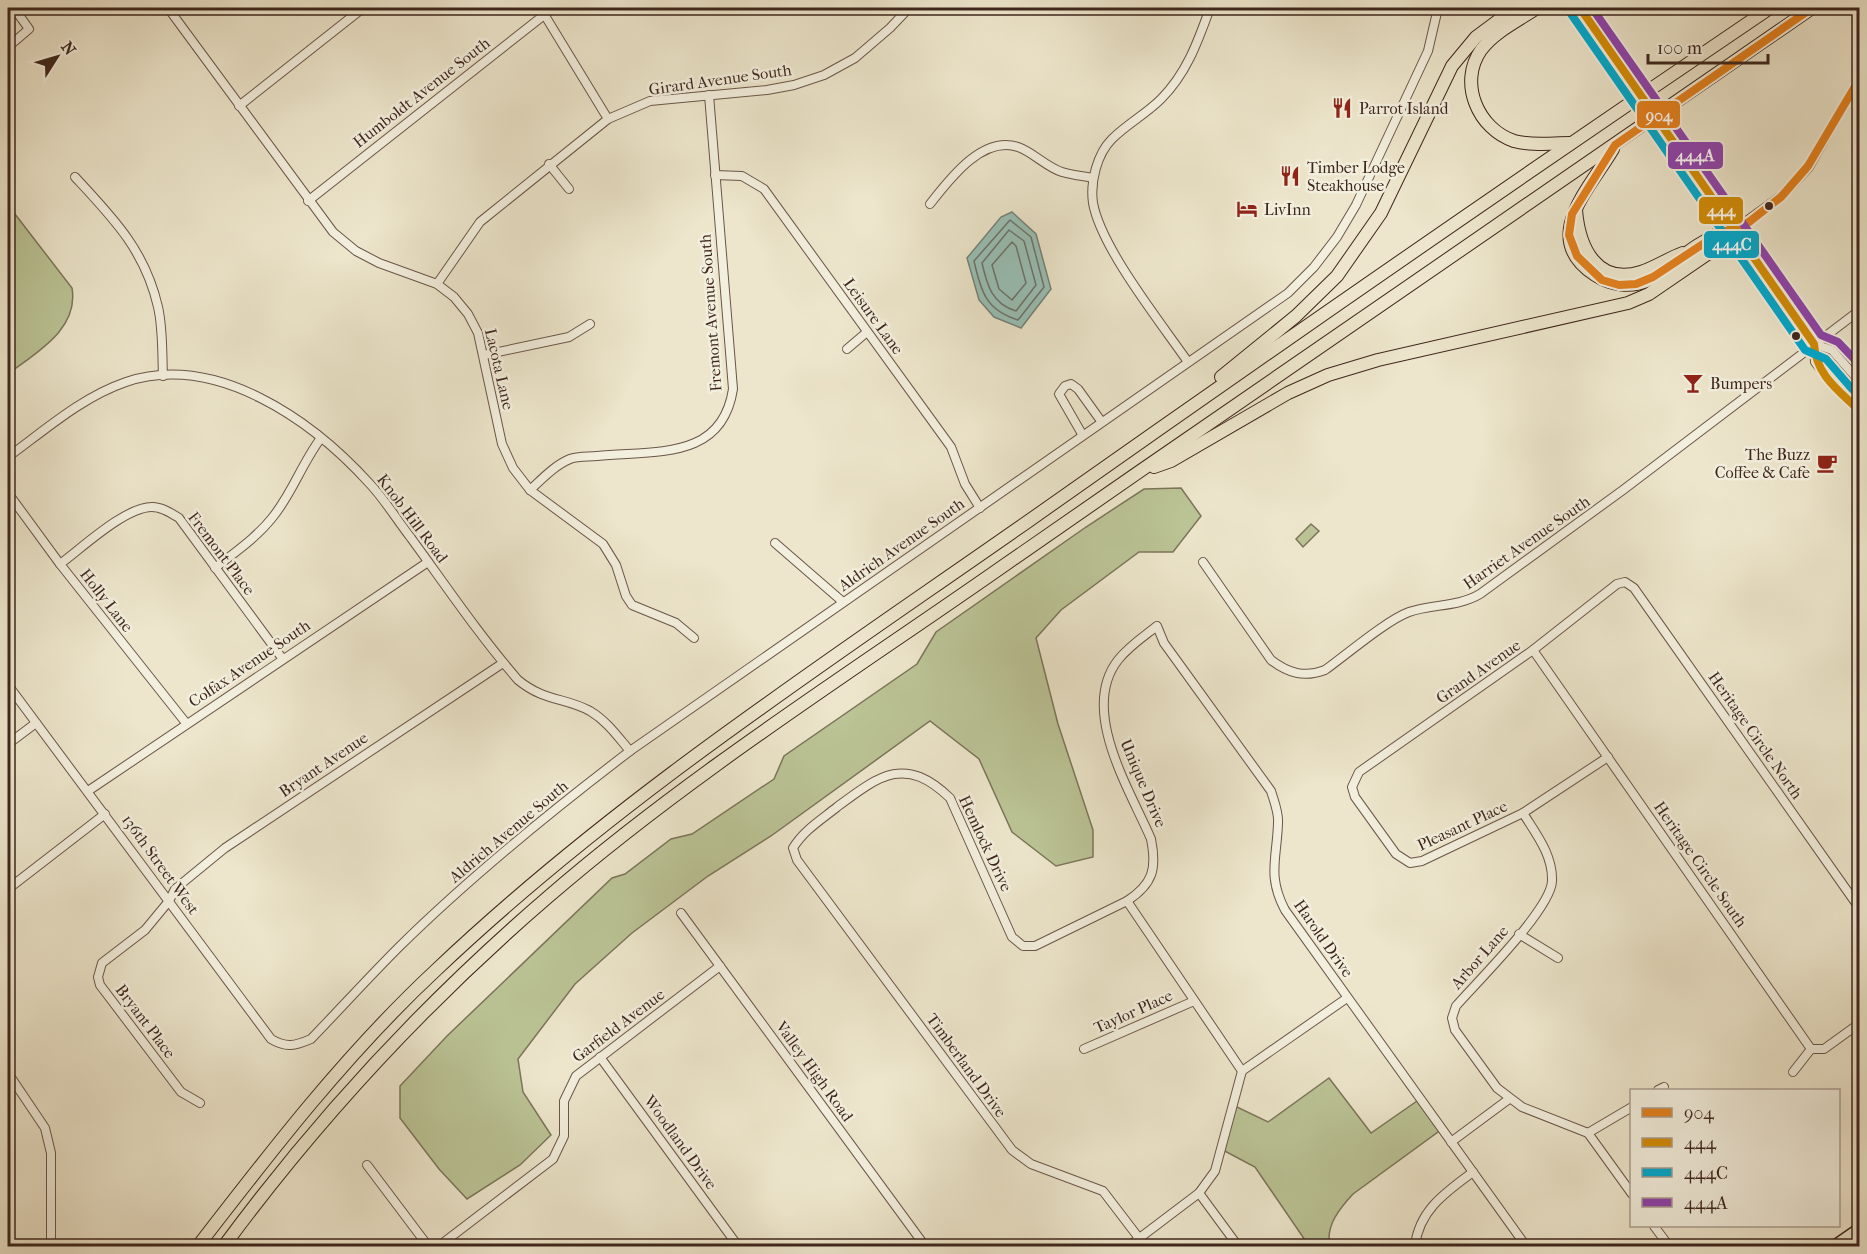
<svg xmlns="http://www.w3.org/2000/svg" width="1867" height="1254" viewBox="0 0 1867 1254" font-family="'IM FELL French Canon',serif">
<rect width="100%" height="100%" fill="#ede6cc"/>
<filter id="stains"><feTurbulence type="fractalNoise" baseFrequency=".00333" numOctaves="4"/><feColorMatrix values="0 0 0 0 .2 0 0 0 0 .09 0 0 0 0 .02 0 0 0 .5 -.17"/></filter>
<radialGradient id="worn" r=".72"><stop offset=".6" stop-color="#630" stop-opacity="0"/><stop offset="1" stop-color="#630" stop-opacity=".3"/></radialGradient>
<!-- green -->
<g fill="#bbc496" stroke="#7c755a" stroke-width="1.5">
<path d="M8,205l64,83c7,41 -35,64 -64,86z"/>
<polygon points="1181,488 1201,516 1173,552 1139,552 1061,610 1036,638 1058,724 1093,830 1093,857 1056,866 1012,832 979,759 930,721 771,836 708,876 632,933 575,984 518,1059 523,1092 551,1135 520,1165 467,1199 439,1169 400,1118 400,1086 447,1036 612,878 625,874 671,839 692,834 774,779 784,756 917,664 936,632 1086,527 1144,489"/>
<polygon points="1311,524 1319,531 1303,547 1296,539"/>
<path d="M1329,1078l42,55 49,-34 22,30 -89,65c-13,14 -28,32 -23,52h-21l-54,-79 -34,-18 12,-44 35,17z"/>
</g>
<!-- water -->
<polygon fill="#99c0b6" stroke="#758279" stroke-width="1.5" points="1012,212 1036,234 1051,289 1021,328 994,317 979,300 967,258 1001,217"/>
<g fill="none" stroke-linecap="round" stroke-linejoin="round">
<!-- shore -->
<g stroke="#6c736a" stroke-width="1.5">
<path d="M1010,220l21,17 13,50 -26,33c-32,-10 -37,-28 -44,-59z"/>
<path d="M1009,230l15,11 12,44 -20,26c-24,-7 -29,-26 -34,-48z"/>
<polygon points="1012,242 1016,246 1026,283 1012,300 999,289 992,265"/>
</g>
<!-- minor casing -->
<g stroke="#6a5649" stroke-width="10">
<g id="minor">
<polyline points="168,8 333,232 356,251 379,263 437,284 454,297 468,314 478,333 502,444 513,468 530,490 603,544 616,565 626,596 632,605 676,623 694,638"/>
<polyline points="1580,8 1626,74"/>
<polyline points="544,14 608,119"/>
<polyline points="8,47 29,29 14,8"/>
<polyline points="239,106 363,8"/>
<polyline points="1674,143 1814,344 1815,362 1831,383 1860,411"/>
<polyline points="549,164 569,189"/>
<polyline points="715,175 742,176 764,189 951,447 965,484 980,508"/>
<path d="M75,177c38,41 70,73 83,130 5,21 4,46 5,69"/>
<polyline points="308,201 553,8"/>
<path d="M930,204c19,-24 52,-69 88,-57 15,5 28,20 44,25 10,3 21,4 31,6"/>
<polyline points="1734,230 1785,193 1809,167 1860,77"/>
<polyline points="437,284 480,222 608,119 650,101 767,90 794,85 824,75 855,58 890,28 909,8"/>
<polyline points="1814,344 1832,350 1860,382"/>
<polyline points="847,349 867,332"/>
<polyline points="484,355 569,337 590,324"/>
<path d="M1188,362c-27,-39 -87,-114 -95,-159 -3,-21 4,-49 19,-64 15,-15 34,-25 49,-40 26,-26 37,-58 49,-91"/>
<polyline points="1082,434 1059,394 1065,386 1071,384 1078,389 1101,421"/>
<path d="M8,457c37,-27 74,-60 118,-75 90,-30 186,38 244,102 15,16 27,36 41,54 35,48 68,97 107,142 27,22 46,17 72,31 17,10 28,26 40,40"/>
<path d="M530,490c12,-11 25,-25 40,-31 8,-3 19,-2 27,-3 58,-6 125,5 136,-67l-24,-294"/>
<polyline points="8,493 60,564 186,723"/>
<polyline points="775,543 843,602"/>
<path d="M1203,562l68,98c17,13 33,18 54,10 21,-15 62,-50 84,-58 23,-8 49,-5 71,-18l143,-104 237,-180"/>
<path d="M60,564c22,-16 65,-57 92,-57 10,0 19,6 27,11l103,140"/>
<path d="M215,568c20,-16 41,-30 57,-50 20,-24 30,-55 49,-80"/>
<polyline points="1533,650 1811,1049 1824,1049 1860,1023"/>
<path d="M8,685l263,354c15,9 24,7 40,0 29,-30 58,-62 88,-92 72,-71 151,-135 231,-196l658,-458 26,-26 23,-30 19,-32 72,-154 10,-43"/>
<polyline points="8,744 36,723"/>
<polyline points="1608,757 1523,813 1422,861 1410,863 1396,854 1355,797 1352,787 1359,772 1533,650 1617,584 1625,582 1634,588 1860,909"/>
<polyline points="88,791 428,562"/>
<path d="M1523,813c13,21 30,42 29,68 -1,28 -75,101 -96,125l-4,12 3,12 42,58 25,19 66,26 44,61"/>
<polyline points="8,889 105,814"/>
<path d="M1127,901l-92,45h-12l-11,-9 -62,-139c-45,-43 -70,-23 -113,9 -16,13 -33,23 -44,41l4,12 215,290 19,14 72,27 42,55"/>
<polyline points="681,913 925,1246"/>
<polyline points="1519,934 1558,958"/>
<polyline points="1084,1049 1194,1001"/>
<polyline points="600,1057 738,1246"/>
<path d="M1242,1071l-115,-170c26,-17 30,-32 24,-62 -21,-49 -72,-129 -33,-179 11,-14 25,-23 39,-34l7,17 107,148c3,10 8,22 7,32 -1,35 -11,53 7,87l241,336"/>
<polyline points="1793,1072 1811,1049"/>
<polyline points="8,1073 45,1128 51,1153 51,1246"/>
<polyline points="1658,1090 1664,1087"/>
<polyline points="200,1103 181,1092 100,985 98,977 102,963 145,930 169,901 175,889 225,848 503,663"/>
<polyline points="1588,1133 1632,1107"/>
<polyline points="1451,1142 1509,1099"/>
<polyline points="367,1165 428,1246"/>
<polyline points="1199,1193 1238,1246"/>
<polyline points="1654,1226 1669,1246"/>
<polyline points="439,1246 553,1159 564,1136 564,1101 576,1076 720,966"/>
<polyline points="1129,1246 1199,1193 1215,1171 1242,1071 1347,998"/>
<path d="M1415,1246c4,-36 31,-54 58,-74"/>
</g>
</g>
<!-- major casing -->
<g stroke="#3e261d" stroke-width="13">
<polyline id="major" points="1834,1246 1860,1228"/>
</g>
<!-- highway casing -->
<g stroke="#3e261d" stroke-width="14">
<g id="highway">
<path d="M1537,8c-18,12 -43,24 -56,42 -23,33 -3,79 33,91 17,5 38,2 56,2"/>
<path d="M1613,149c-22,38 -75,89 -18,126 15,10 35,13 52,6 16,-6 28,-19 41,-29 10,-8 21,-13 31,-19l15,-3"/>
<path d="M1576,210c3,36 20,76 65,62 15,-5 28,-14 42,-19"/>
<polyline points="1221,377 1296,316 1337,276 1381,213 1452,66 1476,37 1515,8"/>
<polyline points="1154,467 1171,461 1288,393 1328,375 1378,360 1628,303 1649,294 1725,242 1734,230"/>
<path d="M198,1246c74,-96 148,-192 237,-275 181,-172 391,-308 595,-451 245,-173 492,-344 740,-512"/>
<path d="M224,1246c95,-129 203,-245 324,-349 142,-123 307,-227 461,-335 267,-186 537,-368 803,-554"/>
</g>
</g>
<!-- minor -->
<use href="#minor" stroke="#f3efde" stroke-width="8"/>
<!-- major -->
<use href="#major" stroke="#ede6cc" stroke-width="10"/>
<!-- highway -->
<use href="#highway" stroke="#ede6cc" stroke-width="12"/>
<!-- minor-bridge casing -->
<g stroke="#6a5649" stroke-width="10" stroke-linecap="butt">
<polyline id="minor-bridge" points="1626,74 1674,143"/>
</g>
<!-- minor-bridge -->
<use href="#minor-bridge" stroke="#f3efde" stroke-width="8"/>
<!-- bus-1 casing -->
<g stroke="#f3efde" stroke-width="12">
<polyline id="bus-1" points="1812,8 1615,145 1572,214 1569,235 1577,256 1602,280 1619,285 1636,284 1653,277 1718,234 1749,222 1781,197 1808,166 1860,78"/>
</g>
<!-- bus-2 casing -->
<g stroke="#f3efde" stroke-width="12">
<path id="bus-2" d="M1580,8l234,336c2,31 24,46 46,67"/>
</g>
<!-- bus-3 casing -->
<g stroke="#f3efde" stroke-width="12">
<polyline id="bus-3" points="1571,14 1805,350 1826,359 1852,389"/>
</g>
<!-- bus-4 casing -->
<g stroke="#f3efde" stroke-width="12">
<polyline id="bus-4" points="1592,8 1821,335 1838,342 1860,365"/>
</g>
<!-- bus-1 -->
<use href="#bus-1" stroke="#e4811e" stroke-width="8"/>
<!-- bus-2 -->
<use href="#bus-2" stroke="#d28c06" stroke-width="8"/>
<!-- bus-3 -->
<use href="#bus-3" stroke="#00a9ce" stroke-width="8"/>
<!-- bus-4 -->
<use href="#bus-4" stroke="#8e44ad" stroke-width="8"/>
</g>
<!-- icons -->
<defs>
<g id="restaurant-bare" transform="scale(1.62)"><path d="M-5-6h1v4h1v-4h1v4h1v-4h1v5L-1.5 .5V6h-2V.5L-5-1ZM5-6V6H3V1.5H1.5Q1.5-4 5-6Z" fill="#8f2418" stroke="#f3efde" stroke-width="2.5" paint-order="stroke"/></g>
<g id="hotel-bare" transform="scale(1.62)"><path d="M-6-4.5h1.5V1H6V5H4.5V3h-9V5H-6ZM-4 0a1.8 1.8 0 1 1 3.6 0ZM.5 0V-2.5h3Q6-2.5 6 0Z" fill="#8f2418" stroke="#f3efde" stroke-width="2.5" paint-order="stroke"/></g>
<g id="bar-bare" transform="scale(1.62)"><path d="M-6-5H6L.8 .8V4.5H3.5V6h-7V4.5H-.8V.8Z" fill="#8f2418" stroke="#f3efde" stroke-width="2.5" paint-order="stroke"/></g>
<g id="cafe-bare" transform="scale(1.62)"><path d="M-5.5-4.5H6V0H3Q3 3.5 0 3.5H-2.5Q-5.5 3.5-5.5 0ZM3-3.2v2h1.7v-2ZM-6 4.5H4V6H-6Z" fill="#8f2418" stroke="#f3efde" stroke-width="2.5" paint-order="stroke"/></g>
</defs>
<g fill-rule="evenodd">
<use href="#restaurant-bare" x="1342" y="108"/>
<use href="#restaurant-bare" x="1290" y="176"/>
<use href="#hotel-bare" x="1247" y="209"/>
<use href="#bar-bare" x="1693" y="383"/>
<use href="#cafe-bare" x="1827" y="463"/>
</g>
<!-- markers -->
<g fill="#3e261d" stroke="#f3efde" stroke-width="2">
<circle cx="1769" cy="206" r="5"/>
<circle cx="1796" cy="336" r="5"/>
</g>
<g text-anchor="middle" stroke-width="5" stroke-linejoin="round" paint-order="stroke">
<!-- street labels -->
<g font-size="16" fill="#3e261d" stroke="#f3efde">
<text transform="translate(720 79) rotate(-8)" y="6">Girard Avenue South</text>
<text transform="translate(421 92) rotate(-38)" y="6">Humboldt Avenue South</text>
<text transform="translate(710 313) rotate(-94)" y="6">Fremont Avenue South</text>
<text transform="translate(874 316) rotate(54)" y="6">Leisure Lane</text>
<text transform="translate(500 369) rotate(77)" y="6">Lacota Lane</text>
<text transform="translate(413 518) rotate(53)" y="6">Knob Hill Road</text>
<text transform="translate(1526 542) rotate(-35)" y="6">Harriet Avenue South</text>
<text transform="translate(901 544) rotate(-35)" y="6">Aldrich Avenue South</text>
<text transform="translate(222 553) rotate(53)" y="6">Fremont Place</text>
<text transform="translate(107 600) rotate(52)" y="6">Holly Lane</text>
<text transform="translate(249 663) rotate(-34)" y="6">Colfax Avenue South</text>
<text transform="translate(1478 671) rotate(-35)" y="6">Grand Avenue</text>
<text transform="translate(1756 735) rotate(55)" y="6">Heritage Circle North</text>
<text transform="translate(323 764) rotate(-34)" y="6">Bryant Avenue</text>
<text transform="translate(1144 783) rotate(67)" y="6">Unique Drive</text>
<text transform="translate(1462 825) rotate(-25)" y="6">Pleasant Place</text>
<text transform="translate(508 831) rotate(-40)" y="6">Aldrich Avenue South</text>
<text transform="translate(986 843) rotate(65)" y="6">Hemlock Drive</text>
<text transform="translate(161 864) rotate(54)" y="6">136th Street West</text>
<text transform="translate(1701 864) rotate(55)" y="6">Heritage Circle South</text>
<text transform="translate(1324 938) rotate(55)" y="6">Harold Drive</text>
<text transform="translate(1479 957) rotate(-49)" y="6">Arbor Lane</text>
<text transform="translate(1133 1011) rotate(-24)" y="6">Taylor Place</text>
<text transform="translate(146 1021) rotate(53)" y="6">Bryant Place</text>
<text transform="translate(618 1025) rotate(-37)" y="6">Garfield Avenue</text>
<text transform="translate(967 1065) rotate(54)" y="6">Timberland Drive</text>
<text transform="translate(815 1071) rotate(54)" y="6">Valley High Road</text>
<text transform="translate(681 1142) rotate(54)" y="6">Woodland Drive</text>
</g>
<!-- poi labels -->
<g font-size="16" fill="#3e261d" stroke="#f3efde" text-anchor="start">
<text x="1359" y="114">Parrot Island</text>
<text x="1307" y="173">Timber Lodge<tspan x="1307" dy="18">Steakhouse</tspan></text>
<text x="1264" y="215">LivInn</text>
<text x="1710" y="389">Bumpers</text>
<text x="1810" y="460" text-anchor="end">The Buzz<tspan x="1810" dy="18">Coffee &amp; Cafe</tspan></text>
</g>
</g>
<g stroke="#f3efde" stroke-width="2">
<rect x="1636" y="100" width="45" height="29" rx="6" fill="#e4811e"/>
<rect x="1667" y="141" width="57" height="29" rx="6" fill="#8e44ad"/>
<rect x="1698" y="196" width="46" height="29" rx="6" fill="#d28c06"/>
<rect x="1703" y="230" width="57" height="29" rx="6" fill="#00a9ce"/>
</g>
<g font-size="16" text-anchor="middle" font-weight="bold" fill="#fff">
<text x="1659" y="121">904</text>
<text x="1695" y="161">444A</text>
<text x="1721" y="216">444</text>
<text x="1732" y="250">444C</text>
</g>
<!-- margin -->
<rect width="1867" height="1254" fill="none" stroke="#ede6cc" stroke-width="30"/>
<rect x="9" y="9" width="1849" height="1236" fill="none" stroke="#3e261d" stroke-width="3"/>
<rect x="15" y="15" width="1837" height="1224" fill="none" stroke="#3e261d" stroke-width="1.5"/>
<!-- legend -->
<rect x="1630" y="1089" width="210" height="138" fill="#f3efde" stroke="#ab9f91" stroke-width="1.5"/>
<rect x="1642" y="1108" width="30" height="9" fill="#e4811e" stroke="#ab9f91" stroke-width="1.5"/>
<text x="1684" y="1119" font-size="18" fill="#3e261d">904</text>
<rect x="1642" y="1138" width="30" height="9" fill="#d28c06" stroke="#ab9f91" stroke-width="1.5"/>
<text x="1684" y="1149" font-size="18" fill="#3e261d">444</text>
<rect x="1642" y="1168" width="30" height="9" fill="#00a9ce" stroke="#ab9f91" stroke-width="1.5"/>
<text x="1684" y="1179" font-size="18" fill="#3e261d">444C</text>
<rect x="1642" y="1198" width="30" height="9" fill="#8e44ad" stroke="#ab9f91" stroke-width="1.5"/>
<text x="1684" y="1209" font-size="18" fill="#3e261d">444A</text>
<!-- north arrow -->
<g transform="translate(57 57) rotate(53)" stroke="#f3efde" stroke-width="4.5" paint-order="stroke">
<path d="M0-4.5L10 22L0 15L-10 22Z" fill="#3e261d"/>
<text y="-9" font-size="16" font-weight="bold" text-anchor="middle" fill="#3e261d">N</text>
</g>
<!-- scale -->
<path d="M1648 54v9h120v-9" fill="none" stroke="#3e261d" stroke-width="3"/>
<text x="1657" y="54" font-size="18" fill="#3e261d" stroke="#f3efde" stroke-width="4.5" paint-order="stroke">100 m</text>
<rect width="100%" height="100%" filter="url(#stains)"/>
<rect width="100%" height="100%" fill="url(#worn)"/>
</svg>
